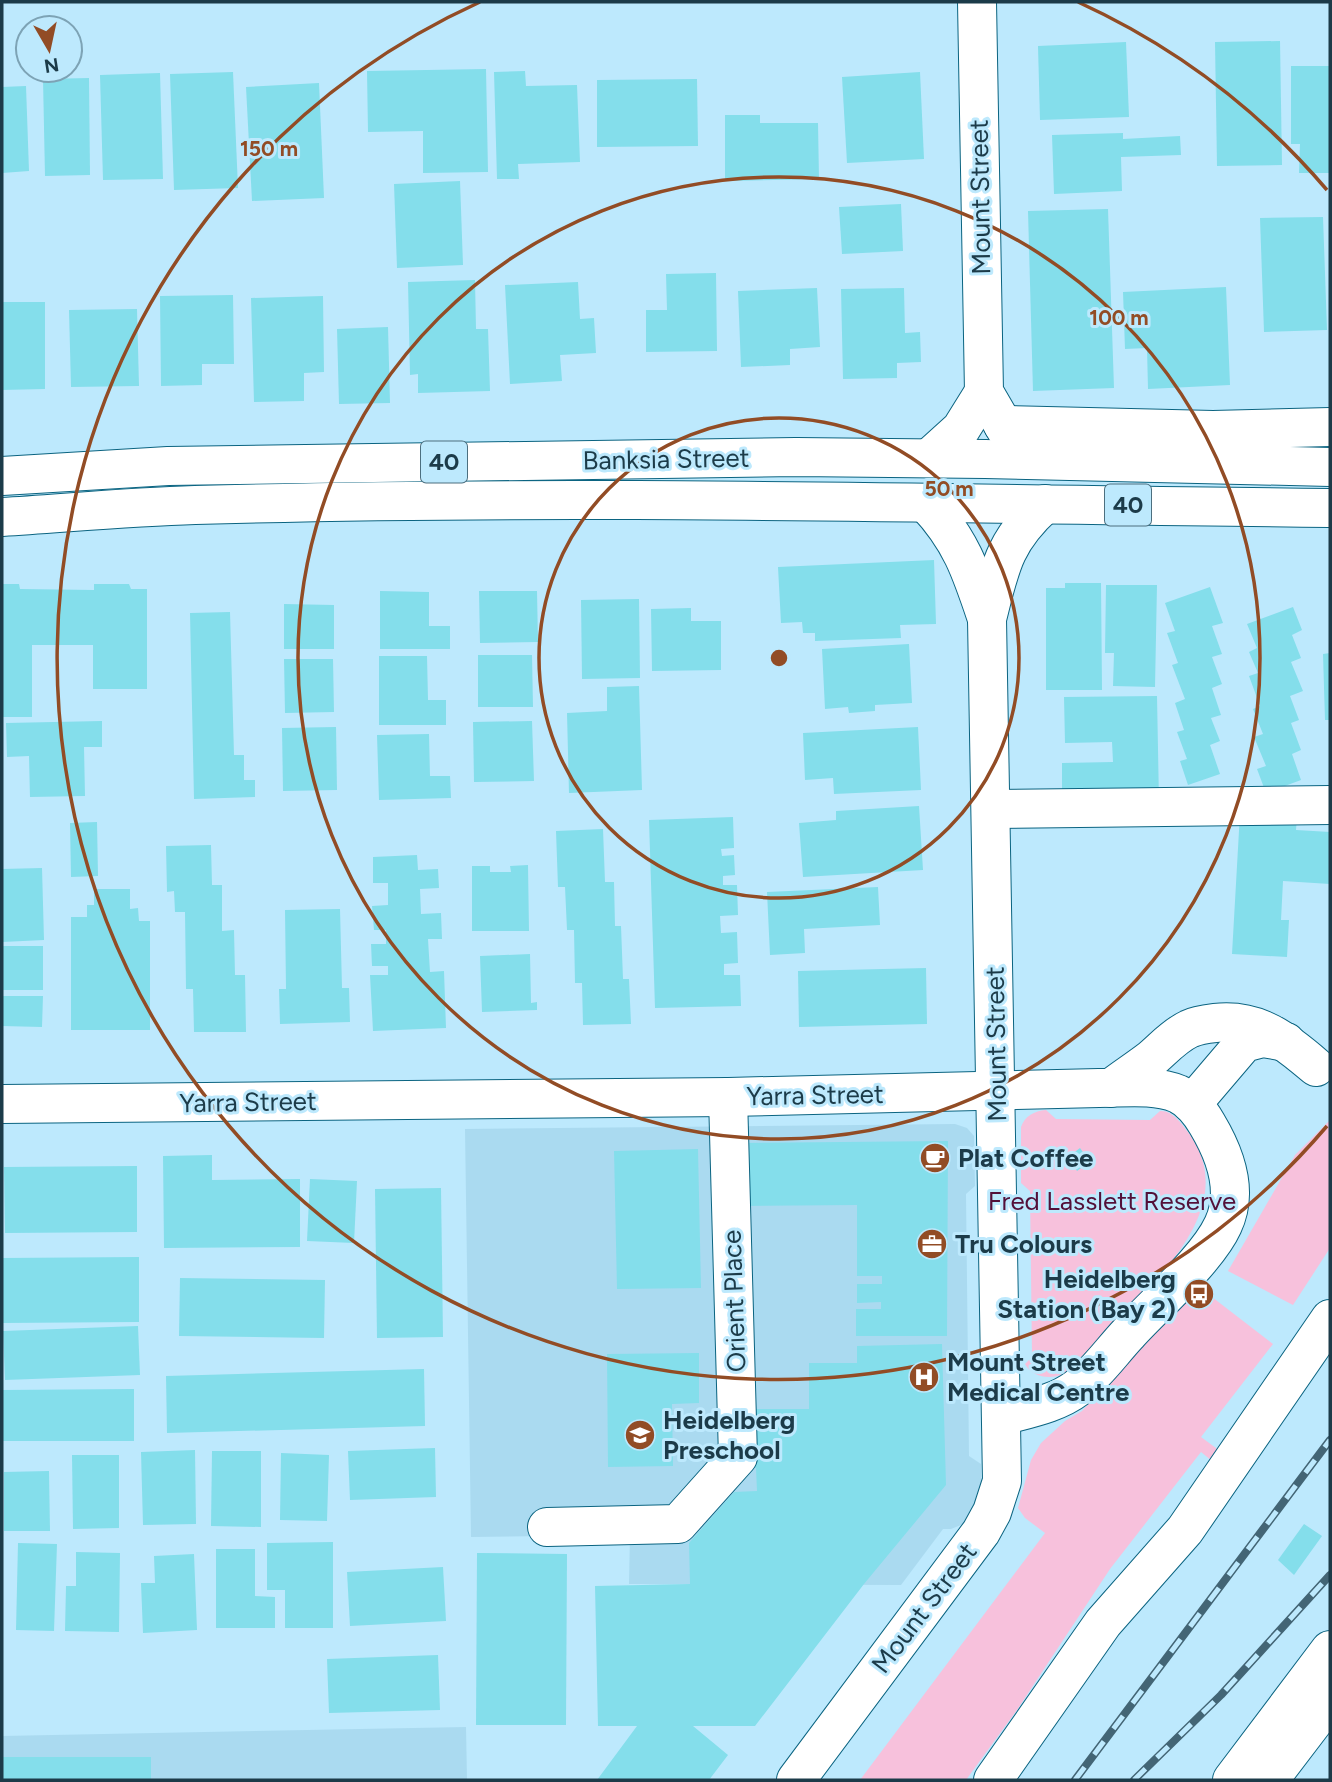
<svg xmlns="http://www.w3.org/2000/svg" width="1332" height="1782" viewBox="0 0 1332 1782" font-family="Figtree,sans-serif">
<rect width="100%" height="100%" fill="#bde9fd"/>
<!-- built -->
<g fill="#aadaf0">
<polygon points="955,1124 967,1128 974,1136 975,1186 966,1194 969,1456 981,1464 981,1489 979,1497 966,1523 951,1529 943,1529 901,1585 629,1584 630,1535 471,1537 465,1129"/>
<polygon points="466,1727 467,1780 2,1780 2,1736"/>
</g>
<!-- green -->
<g fill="#f7c1dc">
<path d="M1046,1110l10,9 94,1 10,-9c12,-1 21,12 28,21 52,70 -23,138 -68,187 -17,18 -34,45 -57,55 -13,6 -31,3 -38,-10l7,-7 -2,-166 -9,-8v-56c4,-11 13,-16 25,-17z"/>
<polygon points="1330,1120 1330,1248 1293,1305 1228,1271 1295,1155"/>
<polygon points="1199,1287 1273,1344 1201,1437 1220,1451 1212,1461 1201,1452 1110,1569 1017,1710 966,1780 860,1780 1045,1533 1025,1518 1018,1508 1031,1460 1041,1443 1065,1421 1082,1411"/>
</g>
<!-- building -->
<g fill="#84deeb">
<polygon points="1280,41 1282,165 1217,166 1215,42"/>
<polygon points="1126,42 1129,117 1040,120 1038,46"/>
<polygon points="1291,66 1330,66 1330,173 1299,173 1300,144 1291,144"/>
<polygon points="486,69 488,172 423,173 423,131 368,132 367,71"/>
<polygon points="525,71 526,86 577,85 580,162 518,164 519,179 497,179 494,72"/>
<polygon points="233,72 238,188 174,190 170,74"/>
<polygon points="920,72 924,159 847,163 842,77"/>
<polygon points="160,73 163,179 103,180 100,75"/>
<polygon points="89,78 90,175 45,176 43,79"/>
<polygon points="697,79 698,146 597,147 597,80"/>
<polygon points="319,83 324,198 252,201 246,87"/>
<polygon points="26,86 29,171 2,173 2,87"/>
<polygon points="725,115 760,115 760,123 818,123 819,179 725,181"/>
<polygon points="1123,133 1123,139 1180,136 1181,155 1121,157 1122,191 1054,194 1052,135"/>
<polygon points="460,181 463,265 397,268 394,184"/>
<polygon points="901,204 903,251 842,254 839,207"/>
<polygon points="1108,209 1114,388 1033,391 1028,211"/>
<polygon points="1323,217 1327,330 1264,332 1260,218"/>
<polygon points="716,273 717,351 646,352 646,310 667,310 666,274"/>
<polygon points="475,280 476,329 488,329 490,391 418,393 418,374 410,375 408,282"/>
<polygon points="578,282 580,319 594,318 596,353 560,355 562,381 510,384 505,285"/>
<polygon points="1226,287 1230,385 1148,389 1147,348 1125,349 1123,292"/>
<polygon points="817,288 820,347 790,349 790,365 741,367 738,291"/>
<polygon points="904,288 905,333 920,332 921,362 897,363 897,378 843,379 841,289"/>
<polygon points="233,295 234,364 202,364 202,385 161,386 160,296"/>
<polygon points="323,296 324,372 304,373 304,401 254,402 251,298"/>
<polygon points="2,302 45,302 45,389 2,390"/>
<polygon points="137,309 139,386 71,387 69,310"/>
<polygon points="388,327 390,403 339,404 337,329"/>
<polygon points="934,560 936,624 900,625 901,638 815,641 815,633 803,633 802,622 781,623 778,567"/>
<polygon points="1065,583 1101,583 1102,690 1046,690 1046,588 1065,588"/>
<polygon points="2,584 19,584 20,589 94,590 94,584 129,584 131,589 147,589 147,689 93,689 93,645 32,645 32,717 2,717"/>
<polygon points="1106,585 1157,585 1155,687 1113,686 1114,653 1105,653"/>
<polygon points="1210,587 1223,623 1212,626 1222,654 1212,657 1222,684 1212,688 1221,715 1211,718 1220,741 1210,745 1220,774 1188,785 1180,761 1187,759 1177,732 1184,730 1175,703 1185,699 1172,665 1178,663 1167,633 1175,631 1165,603"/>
<polygon points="380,591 429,592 429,626 450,626 450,649 380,649"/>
<polygon points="479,591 537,591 538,642 480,643"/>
<polygon points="639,599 640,678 582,679 581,600"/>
<polygon points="284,604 334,605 334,649 284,649"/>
<polygon points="1293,607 1302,630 1292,635 1301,658 1291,662 1303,691 1290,696 1299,720 1291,723 1301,750 1292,754 1301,780 1266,793 1257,769 1266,766 1254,737 1263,734 1253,709 1260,706 1249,676 1258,673 1249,652 1257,648 1247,624"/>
<polygon points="691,608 691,621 721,621 721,670 652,671 651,609"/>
<polygon points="230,612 234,755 244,755 244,780 255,780 255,797 194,799 190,613"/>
<polygon points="909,644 912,703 875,705 875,711 849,713 848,707 825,709 822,649"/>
<polygon points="1330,653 1330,720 1325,720 1323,654"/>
<polygon points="478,655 532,655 533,707 478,707"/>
<polygon points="379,656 427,656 428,700 446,700 446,725 379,725"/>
<polygon points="284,659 333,659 334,712 285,713"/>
<polygon points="639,686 642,790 569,793 567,713 607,711 607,687"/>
<polygon points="1157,696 1159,802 1062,804 1062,763 1113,762 1112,742 1065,743 1064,697"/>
<polygon points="102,721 102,747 84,747 85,796 30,797 29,756 7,757 6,723"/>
<polygon points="532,721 534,781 474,782 473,722"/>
<polygon points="336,727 337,790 283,791 282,728"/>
<polygon points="918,727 921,790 834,794 833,778 805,780 803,733"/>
<polygon points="429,734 430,776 450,776 451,798 379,800 377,735"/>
<polygon points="919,806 923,870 803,877 799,823 836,820 836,811"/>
<polygon points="1240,813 1297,817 1296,830 1330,832 1330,884 1283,881 1281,920 1289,920 1287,957 1232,954"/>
<polygon points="733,817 734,848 721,849 722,856 734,855 735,875 723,876 723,885 737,885 738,915 720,916 721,933 737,932 738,963 724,964 724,975 740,975 741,1006 655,1008 649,820"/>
<polygon points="97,822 98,876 71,877 70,823"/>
<polygon points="603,829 605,882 614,882 615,926 621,926 623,979 629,979 631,1024 583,1025 582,983 575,983 574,930 567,930 565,887 558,887 556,831"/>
<polygon points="211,845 212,885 222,885 222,931 234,930 235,975 245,975 246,1032 194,1032 193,989 186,989 185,912 175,912 174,891 167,892 166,846"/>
<polygon points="417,855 418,870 438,869 439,888 420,889 421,914 441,913 442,939 428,939 430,972 444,971 446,1028 373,1031 370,975 388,975 388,966 372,966 371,944 386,944 386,930 374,930 372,906 388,905 388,883 373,883 373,857"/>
<polygon points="528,865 529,931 472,931 472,866 490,866 490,872 511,872 510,866"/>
<polygon points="42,868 44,940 2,942 2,869"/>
<polygon points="878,887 880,925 804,929 805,953 770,955 767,892"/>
<polygon points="94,889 130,889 130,909 138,908 139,921 150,921 150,1030 71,1030 71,917 87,917 87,905 94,905"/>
<polygon points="340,909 342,988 349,988 350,1022 280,1024 279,989 286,989 285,910"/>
<rect x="2" y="946" width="41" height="44"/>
<polygon points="530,954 531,1003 537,1002 537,1010 482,1012 480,956"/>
<polygon points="926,968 927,1024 799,1027 798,971"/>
<polygon points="3,996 43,996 42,1027 2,1026"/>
<polygon points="948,1141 947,1336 856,1336 856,1309 881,1309 881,1302 857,1303 857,1284 882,1284 882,1276 857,1276 857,1205 741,1206 740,1143"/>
<polygon points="1080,1148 1090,1162 1077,1171 1068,1157"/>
<polygon points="698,1149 701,1288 617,1289 614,1151"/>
<polygon points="212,1155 212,1180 300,1179 300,1247 164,1248 163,1156"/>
<polygon points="137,1166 137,1232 5,1233 4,1167"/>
<polygon points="310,1179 357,1181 354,1243 307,1241"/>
<polygon points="441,1188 443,1337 377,1338 375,1189"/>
<polygon points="139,1257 139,1322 2,1323 2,1258"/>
<polygon points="180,1278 325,1280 324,1338 179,1336"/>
<polygon points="138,1326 140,1375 5,1380 3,1331"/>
<polygon points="942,1344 946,1485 864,1584 755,1726 693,1726 728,1755 709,1780 597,1780 637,1726 598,1726 595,1586 690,1584 689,1543 734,1492 757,1491 756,1468 748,1466 744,1409 809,1409 809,1363 857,1363 857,1346"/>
<polygon points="699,1353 699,1403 672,1404 673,1466 608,1467 607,1354"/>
<polygon points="424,1369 425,1426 167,1433 166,1376"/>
<polygon points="134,1389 134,1441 2,1441 2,1390"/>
<polygon points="435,1448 436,1497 350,1500 348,1451"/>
<polygon points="195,1450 196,1524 143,1525 141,1452"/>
<polygon points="212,1451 261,1451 261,1527 211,1526"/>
<polygon points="281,1453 329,1455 327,1521 280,1520"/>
<polygon points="72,1455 119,1455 119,1528 73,1529"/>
<polygon points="49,1471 50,1531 4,1531 4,1472"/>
<polygon points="1304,1524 1322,1536 1294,1575 1278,1560"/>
<polygon points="333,1542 333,1628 285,1628 285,1590 267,1590 267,1543"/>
<polygon points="18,1543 57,1544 54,1631 16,1630"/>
<polygon points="216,1549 255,1549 255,1596 275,1597 275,1628 216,1628"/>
<polygon points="76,1552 120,1553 119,1632 65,1631 66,1586 76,1586"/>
<polygon points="477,1553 567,1554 566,1725 476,1725"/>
<polygon points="194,1554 197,1630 143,1633 141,1583 155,1583 154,1556"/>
<polygon points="443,1567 446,1621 350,1626 347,1572"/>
<polygon points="438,1655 440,1710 329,1713 327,1659"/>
<rect x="2" y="1757" width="149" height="23"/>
</g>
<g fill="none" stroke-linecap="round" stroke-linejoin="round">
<!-- minor casing -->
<g stroke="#0b6481" stroke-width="40">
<g id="minor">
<polyline points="977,2 984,392 1006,430 1037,460"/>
<polyline points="1003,425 1213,430 1330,427"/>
<polyline points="929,458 961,429 984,392"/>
<path d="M926,503c35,37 45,68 61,116"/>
<polyline points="991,809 1330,805"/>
<path d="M1111,1088c13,-10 27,-19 40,-29 12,-10 23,-23 38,-30 8,-4 17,-5 26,-6 43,-5 71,18 101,44"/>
<path d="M2,1104l726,-7 371,-9c24,0 56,-4 79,6 13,6 22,18 29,30 18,30 32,67 16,101 -16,35 -68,79 -95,109 -16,17 -32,40 -51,54 -21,16 -50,21 -75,28"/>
<polyline points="1192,1104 1244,1043 1263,1038 1286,1042"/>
<polyline points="547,1527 678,1524 738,1457 728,1097"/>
<path d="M796,1780l185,-248 11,-20 10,-31 -15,-862c13,-52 17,-78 58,-115"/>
<polyline points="993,1780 1103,1623 1185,1530 1330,1319"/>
<polyline points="1232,1780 1330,1650"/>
<polyline points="1269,1780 1330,1700"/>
</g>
</g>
<!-- highway casing -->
<g stroke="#0b6481" stroke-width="40">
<g id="highway">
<polyline points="2,476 168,466 796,457 985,459 1330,467"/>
<path d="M2,517c64,-4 128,-10 193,-12 378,-11 757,-1 1135,3"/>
</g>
</g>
<!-- minor -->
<use href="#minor" stroke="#fff" stroke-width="38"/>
<!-- highway -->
<use href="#highway" stroke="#fff" stroke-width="38"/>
<!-- rail casing -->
<g stroke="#436575" stroke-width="8">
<g id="rail">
<polyline points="1075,1780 1330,1440"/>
<polyline points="1134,1780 1221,1695 1330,1575"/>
</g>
</g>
<!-- rail -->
<use href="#rail" stroke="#bde9fd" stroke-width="5" stroke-dasharray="16" stroke-linecap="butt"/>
</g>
<!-- distance rings -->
<g fill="none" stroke="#924c25" stroke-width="3.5">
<circle cx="779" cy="658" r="240"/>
<circle cx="779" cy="658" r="481"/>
<path d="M1327 1126A721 721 0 1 1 480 2M1078 2A721 721 0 0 1 1327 190"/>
</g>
<!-- icons -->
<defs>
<g id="cafe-disc" transform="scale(1.575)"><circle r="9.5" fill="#924c25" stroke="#bde9fd"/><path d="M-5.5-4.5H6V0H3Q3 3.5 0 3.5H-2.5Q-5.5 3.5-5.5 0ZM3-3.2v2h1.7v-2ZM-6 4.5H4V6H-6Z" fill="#fff"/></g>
<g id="office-disc" transform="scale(1.575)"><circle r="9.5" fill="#924c25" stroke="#bde9fd"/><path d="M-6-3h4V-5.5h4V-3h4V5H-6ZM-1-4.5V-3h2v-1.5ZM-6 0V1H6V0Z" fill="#fff"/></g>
<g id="bus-disc" transform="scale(1.575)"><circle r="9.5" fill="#924c25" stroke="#bde9fd"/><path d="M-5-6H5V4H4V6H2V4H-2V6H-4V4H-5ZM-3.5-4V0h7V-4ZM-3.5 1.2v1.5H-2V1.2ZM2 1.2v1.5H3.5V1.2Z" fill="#fff"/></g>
<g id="hospital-disc" transform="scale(1.575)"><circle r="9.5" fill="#924c25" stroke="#bde9fd"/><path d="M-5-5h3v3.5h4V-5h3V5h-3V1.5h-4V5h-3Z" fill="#fff"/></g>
<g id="school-disc" transform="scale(1.575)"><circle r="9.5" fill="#924c25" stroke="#bde9fd"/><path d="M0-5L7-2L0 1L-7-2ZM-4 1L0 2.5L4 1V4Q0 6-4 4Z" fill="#fff"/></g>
</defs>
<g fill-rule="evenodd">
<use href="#cafe-disc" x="935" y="1158"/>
<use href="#office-disc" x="932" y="1244"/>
<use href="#bus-disc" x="1199" y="1294"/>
<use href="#hospital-disc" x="924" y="1377"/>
<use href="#school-disc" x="640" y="1435"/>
</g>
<g text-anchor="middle" stroke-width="6" stroke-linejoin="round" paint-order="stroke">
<!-- shield labels -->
<g fill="#bde9fd" stroke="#4c6f7f" stroke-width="2">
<rect x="421" y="441.5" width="46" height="41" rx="5"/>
<rect x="1105" y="484.5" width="46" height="41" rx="5"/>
</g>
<g font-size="24" font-weight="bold" fill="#1c3b49">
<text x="444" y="470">40</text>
<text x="1128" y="513">40</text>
</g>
<!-- street labels -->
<g font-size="26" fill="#1c3b49" stroke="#bde9fd">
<text transform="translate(980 197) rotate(-91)" y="9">Mount Street</text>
<text transform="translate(666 459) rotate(-1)" y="9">Banksia Street</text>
<text transform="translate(996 1044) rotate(-91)" y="9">Mount Street</text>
<text transform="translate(815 1095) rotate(-1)" y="9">Yarra Street</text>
<text transform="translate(248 1102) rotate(-1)" y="9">Yarra Street</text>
<text transform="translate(734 1301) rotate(-92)" y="9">Orient Place</text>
<text transform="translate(924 1608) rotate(-53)" y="9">Mount Street</text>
</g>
<!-- poi labels -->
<g font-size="26" font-weight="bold" fill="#1c3b49" stroke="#bde9fd" text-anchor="start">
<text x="958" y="1167">Plat Coffee</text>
<text x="955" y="1253">Tru Colours</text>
<text x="1176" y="1288" text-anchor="end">Heidelberg<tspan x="1176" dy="30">Station (Bay 2)</tspan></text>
<text x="947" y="1371">Mount Street<tspan x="947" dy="30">Medical Centre</tspan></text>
<text x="663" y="1429">Heidelberg<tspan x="663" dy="30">Preschool</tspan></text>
</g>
<!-- park labels -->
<g font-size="26" fill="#531039" stroke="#bde9fd">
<text x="1112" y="1210">Fred Lasslett Reserve</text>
</g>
</g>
<circle cx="779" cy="658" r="10" fill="#924c25" stroke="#bde9fd" stroke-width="3.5"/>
<g font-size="21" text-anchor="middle" font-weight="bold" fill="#924c25" stroke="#bde9fd" stroke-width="6" stroke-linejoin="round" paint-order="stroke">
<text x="269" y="156">150 m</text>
<text x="1119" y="325">100 m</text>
<text x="949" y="496">50 m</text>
</g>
<!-- border -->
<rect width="1332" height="1782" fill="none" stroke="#1c3b49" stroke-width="7"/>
<!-- north arrow -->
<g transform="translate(49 49) rotate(171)"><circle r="33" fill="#bde9fd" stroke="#7da3b5" stroke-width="2"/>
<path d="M0-5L12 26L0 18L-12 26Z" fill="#924c25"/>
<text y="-10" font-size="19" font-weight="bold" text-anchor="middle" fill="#1c3b49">N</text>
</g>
</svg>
